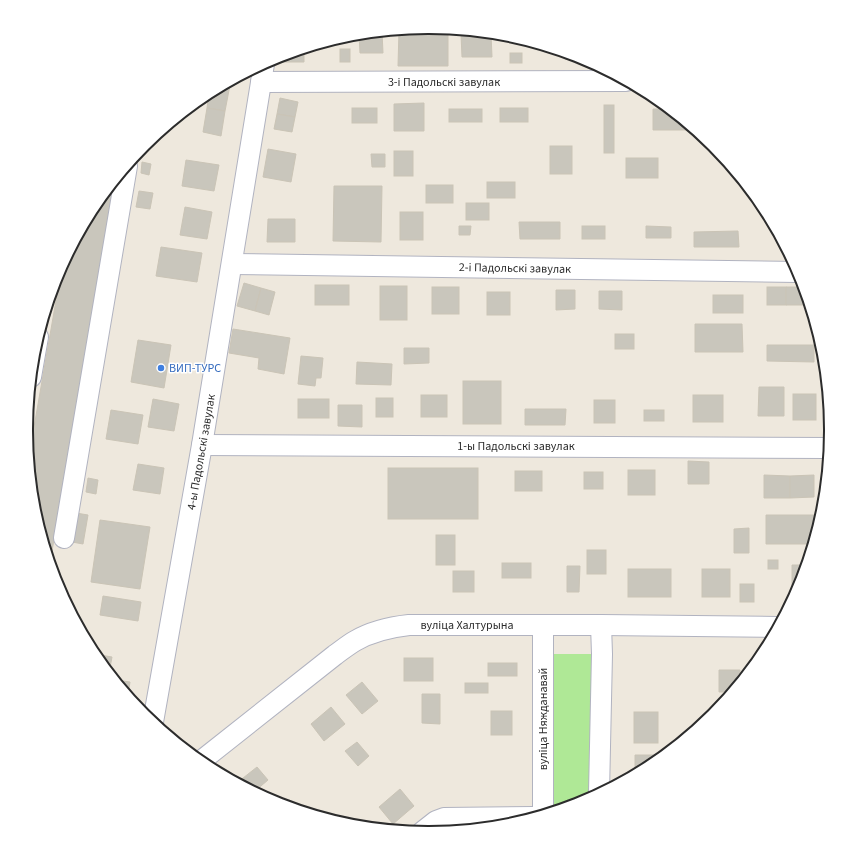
<svg xmlns="http://www.w3.org/2000/svg" width="857" height="860" viewBox="0 0 857 860" font-family="'Source Sans 3',sans-serif">
<rect width="100%" height="100%" fill="#eee8dd"/>
<!-- green -->
<polygon fill="#afe896" points="543,654 602,654 599,793 582,802 543,814"/>
<!-- building -->
<g fill="#c9c6bc" stroke="#cac4b6">
<polygon points="429,28 448,29 448,66 398,66 399,30"/>
<polygon points="382,32 383,53 360,53 359,34"/>
<polygon points="461,34 491,34 492,57 462,57"/>
<polygon points="304,49 304,62 278,62 278,57"/>
<rect x="340" y="49" width="10" height="13"/>
<rect x="510" y="53" width="12" height="10"/>
<polygon points="565,53 583,58 583,59 565,59"/>
<polygon points="225,85 230,85 225,111 207,108 209,93"/>
<polygon points="280,98 298,102 295,117 277,114"/>
<polygon points="424,103 424,131 394,131 394,104"/>
<rect x="604" y="105" width="10" height="48"/>
<polygon points="207,108 225,111 221,136 203,132"/>
<rect x="352" y="108" width="25" height="15"/>
<rect x="500" y="108" width="28" height="14"/>
<rect x="449" y="109" width="33" height="13"/>
<polygon points="653,109 668,109 688,125 688,130 653,130"/>
<polygon points="277,114 295,117 292,132 274,129"/>
<rect x="550" y="146" width="22" height="28"/>
<polygon points="268,149 296,154 291,182 263,177"/>
<rect x="394" y="151" width="19" height="25"/>
<polygon points="371,154 385,154 385,167 372,167"/>
<rect x="626" y="158" width="32" height="20"/>
<polygon points="186,160 219,165 214,191 182,186"/>
<polygon points="142,162 151,164 149,175 141,173"/>
<polygon points="115,180 50,563 34,508 29,456 62,266 94,206"/>
<rect x="487" y="182" width="28" height="16"/>
<rect x="426" y="185" width="27" height="18"/>
<polygon points="334,186 382,186 381,242 333,241"/>
<polygon points="139,191 153,193 150,209 136,207"/>
<rect x="466" y="203" width="23" height="17"/>
<polygon points="185,207 212,212 207,239 180,235"/>
<rect x="400" y="212" width="23" height="28"/>
<polygon points="268,219 295,219 295,242 267,242"/>
<polygon points="519,222 560,222 560,239 520,239"/>
<polygon points="459,226 471,226 470,235 459,235"/>
<rect x="582" y="226" width="23" height="13"/>
<polygon points="646,226 671,227 671,238 646,238"/>
<polygon points="738,231 739,247 694,247 694,232"/>
<polygon points="161,247 202,253 197,282 156,276"/>
<polygon points="244,283 261,288 255,311 237,306"/>
<rect x="315" y="285" width="34" height="20"/>
<rect x="380" y="286" width="27" height="34"/>
<rect x="432" y="287" width="27" height="27"/>
<rect x="767" y="287" width="19" height="18"/>
<polygon points="786,287 804,287 809,305 786,305"/>
<polygon points="261,288 275,292 269,315 255,311"/>
<polygon points="556,290 575,290 575,309 556,310"/>
<polygon points="599,291 622,291 622,310 599,309"/>
<rect x="487" y="292" width="23" height="23"/>
<rect x="713" y="295" width="30" height="18"/>
<polygon points="695,324 742,324 743,352 695,352"/>
<polygon points="233,329 290,338 284,374 258,369 259,358 229,353"/>
<rect x="615" y="334" width="19" height="15"/>
<polygon points="138,340 171,345 164,388 131,382"/>
<polygon points="767,345 814,345 814,362 767,361"/>
<polygon points="404,348 429,348 429,363 404,364"/>
<polygon points="301,356 323,358 321,378 316,378 315,386 298,384"/>
<polygon points="357,362 392,364 391,385 356,384"/>
<rect x="463" y="381" width="38" height="43"/>
<polygon points="759,387 784,387 784,416 758,416"/>
<rect x="793" y="394" width="23" height="26"/>
<rect x="421" y="395" width="26" height="22"/>
<rect x="693" y="395" width="30" height="27"/>
<rect x="376" y="398" width="17" height="19"/>
<polygon points="153,399 179,404 174,431 148,427"/>
<rect x="298" y="399" width="31" height="19"/>
<rect x="594" y="400" width="21" height="23"/>
<polygon points="338,405 362,405 362,427 338,426"/>
<polygon points="525,409 566,409 565,425 525,425"/>
<polygon points="111,410 143,415 138,444 106,439"/>
<rect x="644" y="410" width="20" height="11"/>
<polygon points="688,461 709,462 709,484 688,484"/>
<polygon points="138,464 164,468 160,494 133,490"/>
<rect x="388" y="468" width="90" height="51"/>
<rect x="628" y="470" width="27" height="25"/>
<rect x="515" y="471" width="27" height="20"/>
<rect x="584" y="472" width="19" height="17"/>
<polygon points="764,475 790,476 790,498 764,498"/>
<polygon points="814,475 814,497 790,498 790,476"/>
<polygon points="88,478 98,480 96,494 86,492"/>
<polygon points="76,513 88,515 83,544 72,542"/>
<polygon points="766,515 819,515 819,523 812,544 766,544"/>
<polygon points="100,520 150,527 140,589 91,582"/>
<polygon points="749,528 749,553 734,553 734,529"/>
<rect x="436" y="535" width="19" height="30"/>
<rect x="587" y="550" width="19" height="24"/>
<rect x="768" y="560" width="10" height="9"/>
<rect x="502" y="563" width="29" height="15"/>
<polygon points="792,565 806,565 800,584 796,593 792,593"/>
<polygon points="567,566 580,566 579,592 567,592"/>
<rect x="628" y="569" width="43" height="28"/>
<rect x="702" y="569" width="28" height="28"/>
<rect x="453" y="571" width="21" height="21"/>
<rect x="740" y="584" width="14" height="18"/>
<polygon points="103,596 141,602 138,621 100,615"/>
<polygon points="94,654 112,657 109,673"/>
<rect x="404" y="658" width="29" height="23"/>
<rect x="488" y="663" width="29" height="13"/>
<polygon points="719,670 740,670 740,681 732,692 719,692"/>
<polygon points="116,680 130,682 128,695"/>
<polygon points="362,682 378,701 362,714 346,695"/>
<rect x="465" y="683" width="23" height="10"/>
<polygon points="422,694 440,694 440,724 422,723"/>
<polygon points="331,707 345,724 324,741 311,724"/>
<rect x="491" y="711" width="21" height="24"/>
<rect x="634" y="712" width="24" height="31"/>
<polygon points="357,742 369,756 358,766 345,751"/>
<polygon points="635,755 663,755 652,765 641,770 635,770"/>
<polygon points="257,767 268,780 255,791 238,782"/>
<polygon points="400,789 414,806 393,824 379,807"/>
</g>
<g fill="none" stroke-linecap="round" stroke-linejoin="round">
<!-- minor casing -->
<g stroke="#b1b3c0" stroke-width="22">
<g id="minor">
<polyline points="261,82 626,81"/>
<polyline points="232,264 798,272"/>
<polyline points="31,377 38,337"/>
<polyline points="202,445 829,448"/>
<polyline points="64,538 127,166"/>
<polyline points="153,722 202,445 264,64"/>
<path d="M201,761l134,-106c7,-5 13,-10 20,-14 17,-10 36,-14 54,-16h192l176,2"/>
<polyline points="599,793 602,654 601,625"/>
<polyline points="543,814 543,625"/>
<polyline points="422,832 436,821 444,818 534,817"/>
</g>
</g>
<!-- minor -->
<use href="#minor" stroke="#fff" stroke-width="20"/>
</g>
<!-- markers -->
<circle fill="#3f7fe0" stroke="#fff" stroke-width="1.5" cx="161" cy="368" r="4"/>
<g text-anchor="middle" stroke-width="3" stroke-linejoin="round" paint-order="stroke">
<!-- street labels -->
<g font-size="12" fill="#2c2c2c" stroke="#fff">
<text x="444" y="86">3-і Падольскі завулак</text>
<text transform="translate(515 268) rotate(1)" y="4">2-і Падольскі завулак</text>
<text x="516" y="450">1-ы Падольскі завулак</text>
<text transform="translate(201 452) rotate(-80)" y="4">4-ы Падольскі завулак</text>
<text x="467" y="629">вуліца Халтурына</text>
<text transform="translate(543 719) rotate(-90)" y="4">вуліца Няжданавай</text>
</g>
<!-- shop labels -->
<g font-size="12" fill="#366cbe" stroke="#fff" text-anchor="start">
<text x="169" y="372">ВИП-ТУРС</text>
</g>
</g>
<!-- crop -->
<path d="M0 0H857V860H0ZM428 34H429A395 395 0 0 1 824 429V431A395 395 0 0 1 429 826H428A395 395 0 0 1 33 431V429A395 395 0 0 1 428 34Z" fill="#fff" fill-rule="evenodd"/>
<path fill="none" stroke="#2c2c2c" stroke-width="2" d="M428 34H429A395 395 0 0 1 824 429V431A395 395 0 0 1 429 826H428A395 395 0 0 1 33 431V429A395 395 0 0 1 428 34Z"/>
</svg>
